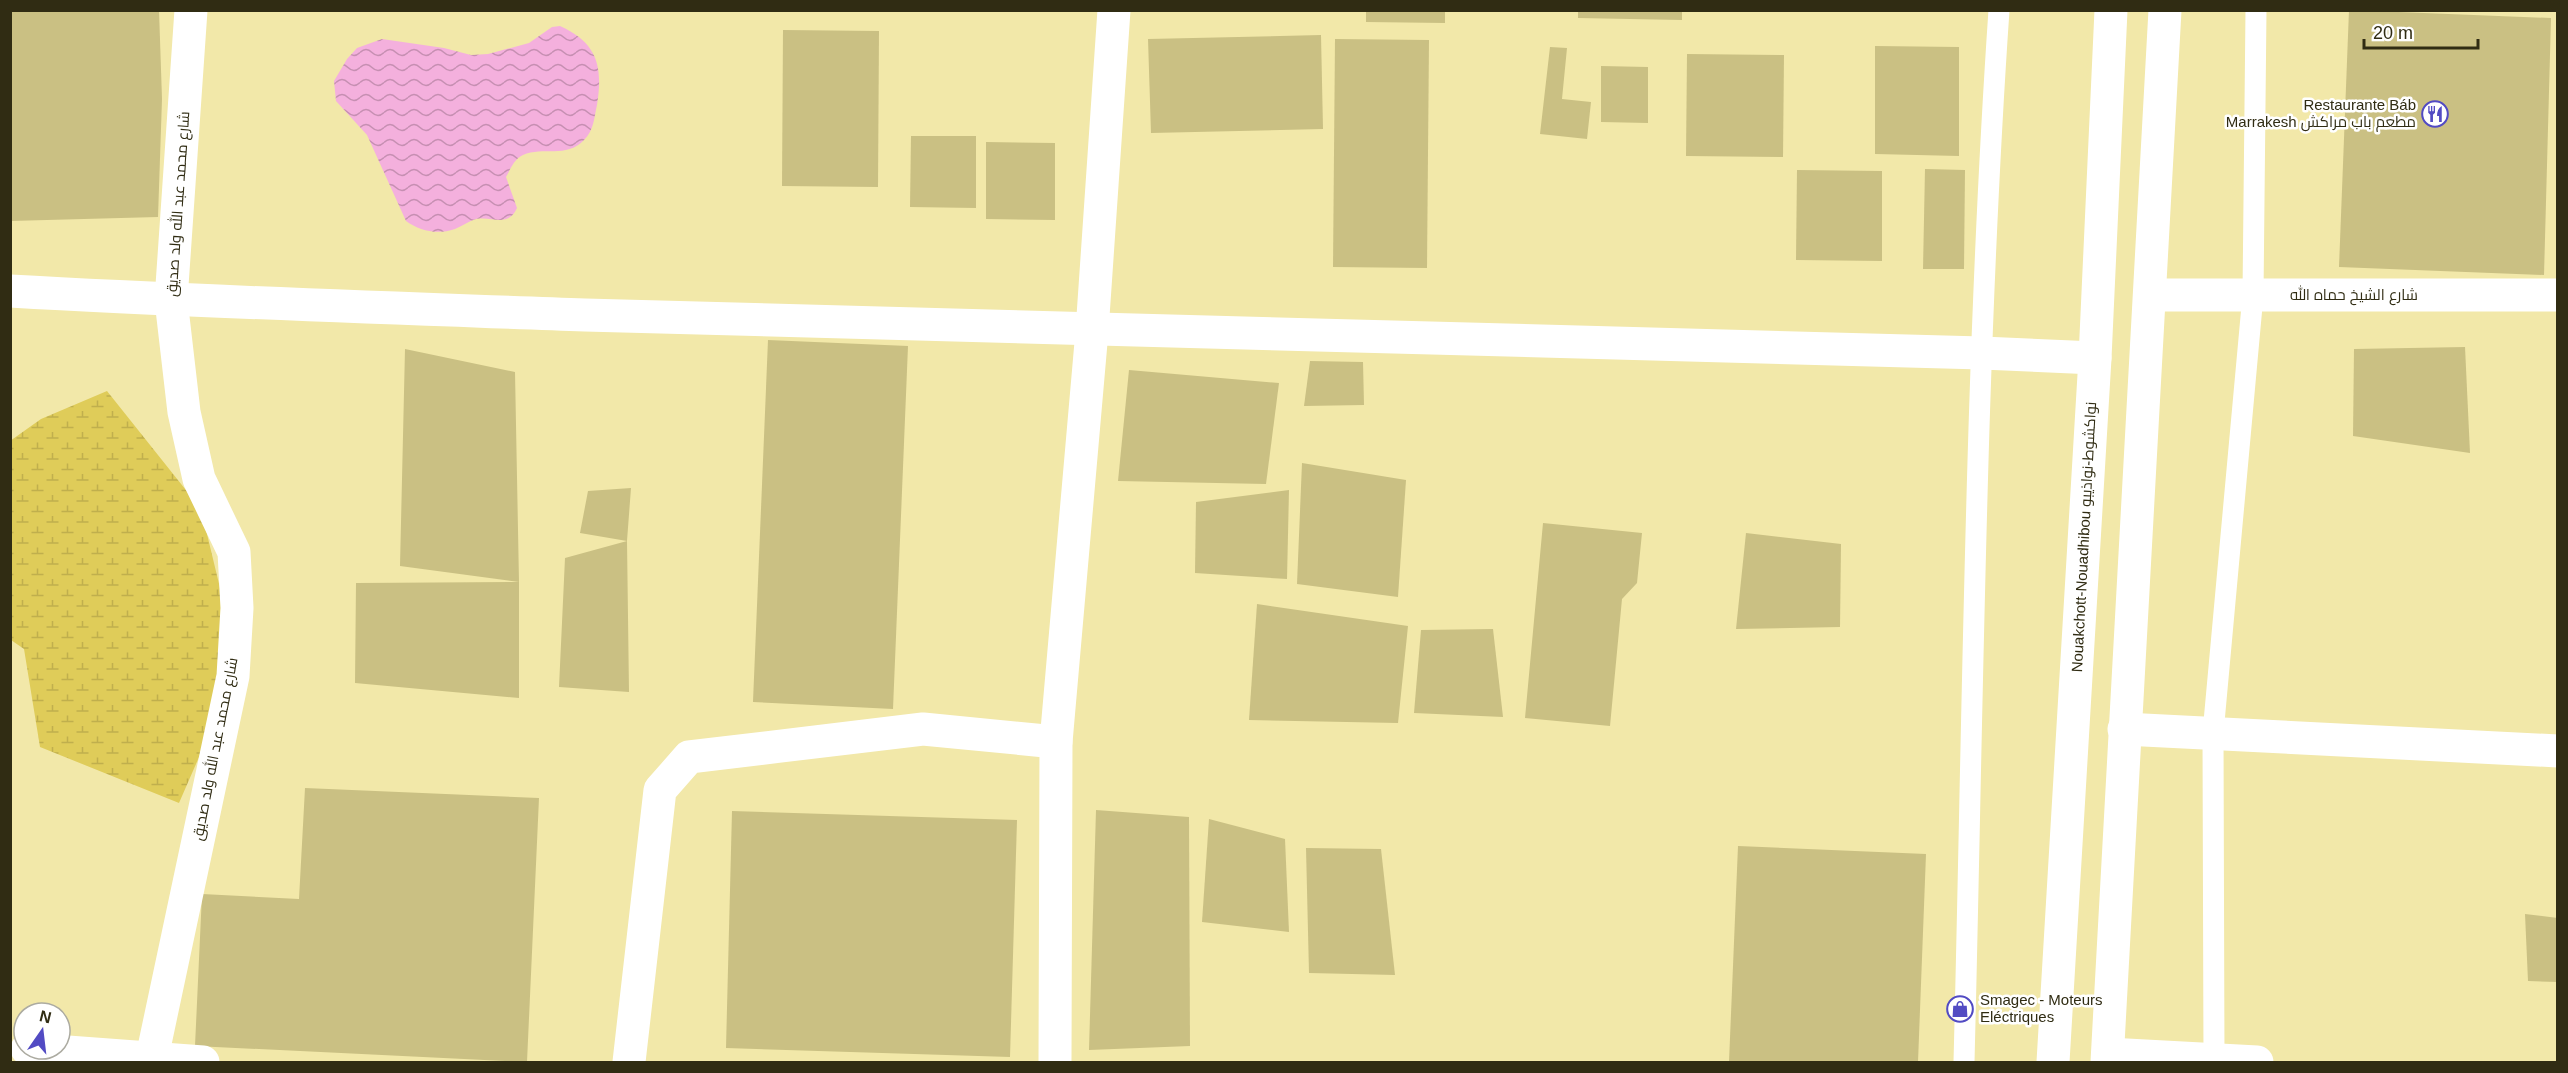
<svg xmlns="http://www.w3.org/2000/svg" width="2568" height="1073" viewBox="0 0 2568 1073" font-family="Helvetica,Cairo,sans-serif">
<defs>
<pattern id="wetland-marsh" width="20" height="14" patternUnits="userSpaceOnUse" patternTransform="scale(1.5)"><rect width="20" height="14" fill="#dfcc59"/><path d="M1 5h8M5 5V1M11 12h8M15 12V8" fill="none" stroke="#c0af4d"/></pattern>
<pattern id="water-waves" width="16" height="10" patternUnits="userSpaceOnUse" patternTransform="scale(1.5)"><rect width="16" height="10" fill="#f4b0dd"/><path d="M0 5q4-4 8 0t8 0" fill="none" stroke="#c68fb2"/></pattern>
</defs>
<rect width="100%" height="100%" fill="#f2e8a9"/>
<!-- wetland -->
<polygon fill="url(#wetland-marsh)" points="107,391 201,509 226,613 213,725 179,803 40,747 24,649 11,640 10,441 41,419"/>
<!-- water -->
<path fill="url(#water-waves)" d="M560,26c38,17 43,41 37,79 -3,13 -3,25 -13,35 -18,19 -41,6 -61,15 -9,4 -13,15 -17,22l11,31c-9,20 -24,8 -41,11 -7,2 -14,7 -21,10 -18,6 -35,2 -49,-8l-39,-86 -31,-34 -2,-20 13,-22 10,-11 25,-9 62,9 27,7 17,-1 41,-11 23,-16z"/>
<!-- building -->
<g fill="#cac083">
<polygon points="10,10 159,10 162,99 158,217 10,221"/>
<polygon points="1366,10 1445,10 1445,23 1366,22"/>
<polygon points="1578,10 1682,10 1682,20 1578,18"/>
<polygon points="2349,10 2551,18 2544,275 2339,267"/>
<polygon points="783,30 879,31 878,187 782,186"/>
<polygon points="1321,35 1323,129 1151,133 1148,39"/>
<polygon points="1335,39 1429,40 1427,268 1333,267"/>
<polygon points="1875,46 1959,47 1959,156 1875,154"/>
<polygon points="1550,47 1567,48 1562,99 1591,102 1587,139 1540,134"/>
<polygon points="1687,54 1784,55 1783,157 1686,156"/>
<polygon points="1601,66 1648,67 1648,123 1601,122"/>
<polygon points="911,136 976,136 976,208 910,207"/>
<polygon points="986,142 1055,143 1055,220 986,219"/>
<polygon points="1925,169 1965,170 1964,269 1923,269"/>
<polygon points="1797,170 1882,171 1882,261 1796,260"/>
<polygon points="768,340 908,346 893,709 753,702"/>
<polygon points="2465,347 2470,453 2353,436 2354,349"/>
<polygon points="405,349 515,372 519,582 519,698 355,683 356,583 519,582 400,566"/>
<polygon points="1310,361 1363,362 1364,405 1304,406"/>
<polygon points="1129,370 1279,383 1266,484 1118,481"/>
<polygon points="1302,463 1406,480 1398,597 1297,584"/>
<polygon points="631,488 627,541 629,692 559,687 565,558 627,541 580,533 588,491"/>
<polygon points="1289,490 1287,579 1195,573 1196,502"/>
<polygon points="1543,523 1642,533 1637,583 1622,599 1610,726 1525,718"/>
<polygon points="1746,533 1841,544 1840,627 1736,629"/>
<polygon points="1257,604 1408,626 1398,723 1249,720"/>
<polygon points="1493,629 1503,717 1414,713 1421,630"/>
<polygon points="305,788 539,798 527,1062 195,1046 202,894 299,899"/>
<polygon points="1096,810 1189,817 1190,1046 1089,1050"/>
<polygon points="732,811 1017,820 1010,1057 726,1048"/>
<polygon points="1209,819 1285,839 1289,932 1202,922"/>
<polygon points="1738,846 1926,854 1918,1062 1729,1062"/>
<polygon points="1306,848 1381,849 1395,975 1309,973"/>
<polygon points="2525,914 2558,918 2558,982 2528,981"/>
</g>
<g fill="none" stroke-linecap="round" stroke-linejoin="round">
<!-- lane -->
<g stroke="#fff" stroke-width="21">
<path d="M1964,1062c9,-350 11,-702 35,-1052"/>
<polyline points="2214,1062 2213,733 2253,295 2256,10"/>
</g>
<!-- street -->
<g stroke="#fff" stroke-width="33">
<path d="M10,291c192,11 383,17 575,24 465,17 931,26 1397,38l113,5"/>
<polyline points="2150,295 2558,295"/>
<polyline points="2124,729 2558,751"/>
<polyline points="27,1049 203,1062"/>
<polyline points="2108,1054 2257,1062"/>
<polyline points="151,1062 233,676 237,608 234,552 199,479 184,412 171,300 191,10"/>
<polyline points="629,1062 660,790 689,757 923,729 1056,742"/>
<polyline points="1055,1062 1056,742 1092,331 1114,10"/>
</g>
<!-- highway -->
<g stroke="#fff" stroke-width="33">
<polyline points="2053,1062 2095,358 2111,10"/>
<polyline points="2107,1062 2165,10"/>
</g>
</g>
<!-- icons -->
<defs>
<g id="restaurant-ring" transform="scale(1.35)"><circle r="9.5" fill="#fff" stroke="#524bc3" stroke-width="1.5"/><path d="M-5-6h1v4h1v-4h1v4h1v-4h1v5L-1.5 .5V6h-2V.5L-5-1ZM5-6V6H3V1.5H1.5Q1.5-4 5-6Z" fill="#524bc3"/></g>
<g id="shop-ring" transform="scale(1.35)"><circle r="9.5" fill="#fff" stroke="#524bc3" stroke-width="1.5"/><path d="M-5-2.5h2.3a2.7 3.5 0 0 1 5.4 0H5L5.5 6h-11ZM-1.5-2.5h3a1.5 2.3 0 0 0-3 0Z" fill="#524bc3"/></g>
</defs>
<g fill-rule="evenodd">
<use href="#restaurant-ring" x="2435" y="114"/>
<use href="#shop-ring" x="1960" y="1009"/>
</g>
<g text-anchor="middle" stroke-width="5" stroke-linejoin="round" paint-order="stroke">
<!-- poi labels -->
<g font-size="15" fill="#302c13" stroke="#fff" text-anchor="end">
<text x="2416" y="110">Restaurante Báb<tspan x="2416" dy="17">Marrakesh مطعم باب مراكش</tspan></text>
<text x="1980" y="1005" text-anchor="start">Smagec - Moteurs<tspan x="1980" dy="17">Eléctriques</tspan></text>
</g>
<!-- street labels -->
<g font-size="15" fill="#302c13" stroke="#fff">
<text transform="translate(178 204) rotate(-86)" y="5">شارع محمد عبد الله ولد صديق</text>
<text x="2354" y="300">شارع الشيخ حماه الله</text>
<text transform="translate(2084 537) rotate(-87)" y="5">Nouakchott-Nouadhibou نواكشوط-نواذيبو</text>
<text transform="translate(215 749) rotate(-79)" y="5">شارع محمد عبد الله ولد صديق</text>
</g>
</g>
<!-- border -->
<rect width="2568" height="1073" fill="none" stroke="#302c13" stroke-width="24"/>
<!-- north arrow -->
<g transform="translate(42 1031) rotate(14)"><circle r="28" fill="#ffffff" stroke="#acaba1" stroke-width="1.5"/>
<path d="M0-4.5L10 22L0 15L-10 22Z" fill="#524bc3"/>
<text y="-9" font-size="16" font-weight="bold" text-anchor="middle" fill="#302c13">N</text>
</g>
<!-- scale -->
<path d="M2364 39v9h114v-9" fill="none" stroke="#302c13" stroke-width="3"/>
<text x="2373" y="39" font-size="18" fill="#302c13" stroke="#ffffff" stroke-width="4.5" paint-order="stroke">20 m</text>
</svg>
